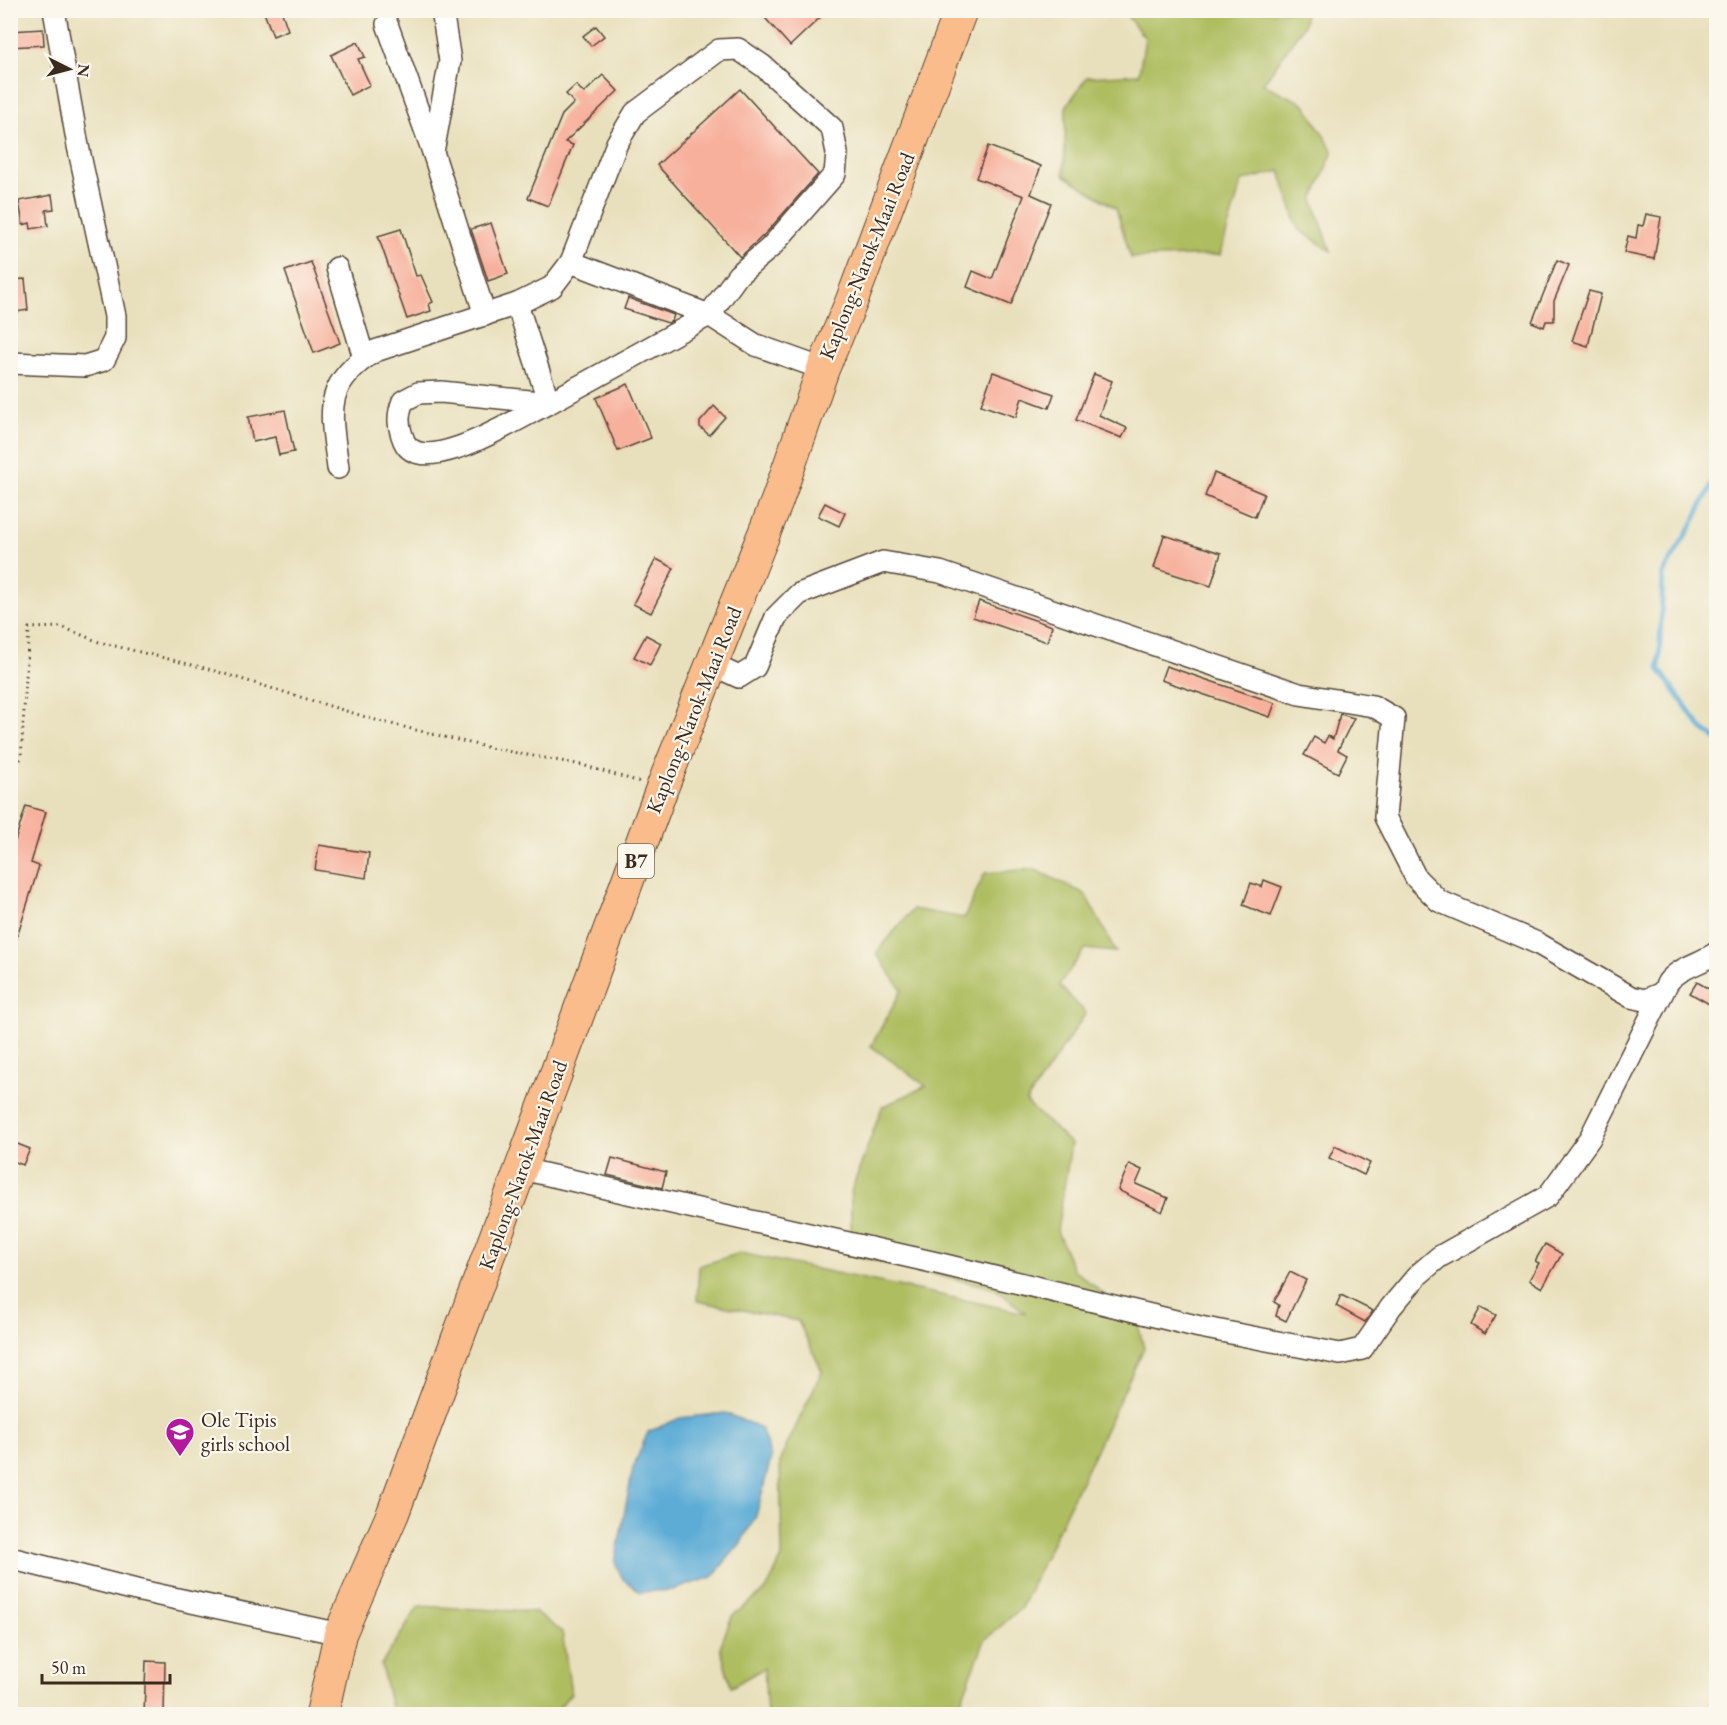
<svg xmlns="http://www.w3.org/2000/svg" width="1727" height="1725" viewBox="0 0 1727 1725" font-family="'EB Garamond',serif">
<rect width="100%" height="100%" fill="#fbf7ec"/>
<filter id="ink" filterUnits="userSpaceOnUse"><feTurbulence type="fractalNoise" baseFrequency=".0167" numOctaves="2"/><feDisplacementMap in="SourceGraphic" scale="12" xChannelSelector="R" yChannelSelector="G"/><feConvolveMatrix kernelMatrix="1 2 1 2 8 2 1 2 1" color-interpolation-filters="sRGB"/></filter>
<filter id="wash" filterUnits="userSpaceOnUse"><feTurbulence type="fractalNoise" baseFrequency=".008" numOctaves="4" result="noise"/><feDisplacementMap in="SourceGraphic" scale="24" xChannelSelector="R" yChannelSelector="G"/><feGaussianBlur stdDeviation="1.35" result="paint"/><feColorMatrix in="noise" values="0 0 0 0 0 0 0 0 0 0 0 0 0 0 0 0 0 1.4 0 .05"/><feComposite in="paint" operator="in"/></filter>
<g filter="url(#wash)">
<rect width="100%" height="100%" fill="#e8e0bc"/>
<!-- green -->
<g fill="#adbd5f" stroke="#74743e" stroke-width="1.5">
<polygon points="1123,11 1306,11 1304,25 1263,84 1305,104 1333,151 1313,200 1331,251 1298,229 1280,171 1242,181 1220,255 1131,258 1116,208 1064,175 1066,107 1087,77 1139,74 1145,38"/>
<polygon points="1034,869 1085,894 1116,952 1085,949 1059,985 1086,1013 1026,1102 1071,1144 1057,1231 1073,1269 1137,1321 1144,1348 1021,1608 985,1640 956,1714 767,1714 764,1668 731,1687 720,1647 732,1616 767,1589 782,1557 780,1460 822,1371 798,1321 697,1301 699,1266 740,1253 1026,1313 994,1288 851,1255 851,1192 882,1107 926,1086 871,1046 902,990 876,953 913,909 964,918 985,873"/>
<polygon points="419,1606 535,1612 562,1632 571,1693 554,1714 387,1714 391,1707 381,1665"/>
</g>
<!-- water -->
<polygon fill="#5cacd6" stroke="#4c6b7a" stroke-width="1.5" points="725,1413 761,1428 771,1458 756,1516 740,1544 712,1577 673,1590 640,1592 623,1579 615,1563 633,1468 648,1432 680,1418"/>
<g fill="none" stroke-linecap="round" stroke-linejoin="round">
<!-- stream -->
<g stroke="#5cacd6" stroke-width="5">
<polyline points="1713,10 1716,16"/>
<polyline points="1716,476 1692,525 1663,574 1659,669 1702,729 1716,739"/>
</g>
</g>
<g id="blocks">
<!-- building -->
<g fill="#f7b09c">
<polygon points="263,10 281,10 288,30 273,36"/>
<polygon points="758,10 828,10 790,46"/>
<polygon points="596,26 604,36 591,46 583,36"/>
<polygon points="43,29 44,45 10,47 10,31"/>
<polygon points="358,42 365,57 358,59 370,85 350,95 331,55"/>
<polygon points="603,75 618,91 565,142 573,145 548,206 528,198 562,115 574,103 566,94 576,85 584,93"/>
<polygon points="740,89 818,174 767,232 740,257 657,165"/>
<polygon points="988,146 1041,166 1031,194 1051,203 1011,305 967,287 973,271 992,279 1024,196 976,178"/>
<polygon points="52,195 54,209 46,210 48,226 31,229 30,223 23,225 19,201"/>
<polygon points="1646,214 1661,217 1654,259 1624,253 1628,236 1636,238 1638,225 1643,226"/>
<polygon points="491,223 508,274 488,281 471,229"/>
<polygon points="401,229 416,276 421,275 433,302 429,304 431,311 407,319 378,236"/>
<polygon points="1557,260 1569,265 1554,301 1554,321 1546,321 1544,327 1532,322"/>
<polygon points="311,262 340,343 314,353 285,271"/>
<polygon points="25,279 28,310 10,313 10,280"/>
<polygon points="1589,291 1601,294 1588,346 1572,341"/>
<polygon points="628,298 674,315 672,321 668,323 624,309"/>
<polygon points="993,372 1054,394 1049,408 1022,398 1016,417 981,405"/>
<polygon points="1094,374 1112,381 1099,415 1127,428 1122,438 1076,420"/>
<polygon points="628,384 651,438 618,451 596,398"/>
<polygon points="714,406 725,417 709,435 700,427 700,422"/>
<polygon points="285,410 294,452 279,455 275,437 253,442 248,417"/>
<polygon points="1214,473 1264,494 1255,517 1205,496"/>
<polygon points="825,503 845,513 839,526 818,516"/>
<polygon points="1164,535 1221,553 1211,586 1154,568"/>
<polygon points="656,559 674,568 651,613 633,604"/>
<polygon points="979,601 1052,626 1047,642 973,617"/>
<polygon points="646,635 661,643 650,665 634,657"/>
<polygon points="1166,666 1275,703 1270,717 1161,680"/>
<polygon points="1340,714 1354,718 1338,750 1347,755 1338,773 1304,755 1314,737 1324,743 1328,736 1333,739"/>
<polygon points="26,806 46,812 31,863 39,866 14,947 10,946 10,857"/>
<polygon points="319,845 369,853 366,878 315,870"/>
<polygon points="1264,880 1282,887 1271,916 1243,905 1251,883 1262,887"/>
<polygon points="1697,982 1716,993 1716,1008 1690,993"/>
<polygon points="10,1141 30,1149 23,1165 10,1160"/>
<polygon points="1335,1146 1370,1163 1364,1175 1329,1158"/>
<polygon points="612,1158 666,1172 662,1188 607,1175"/>
<polygon points="1129,1164 1142,1170 1136,1184 1168,1198 1162,1212 1118,1190"/>
<polygon points="1545,1244 1562,1254 1542,1288 1529,1280 1539,1263 1535,1261"/>
<polygon points="1290,1272 1306,1280 1286,1321 1276,1316 1279,1305 1274,1302"/>
<polygon points="1341,1295 1373,1311 1365,1322 1336,1306"/>
<polygon points="1481,1307 1496,1315 1485,1334 1471,1325"/>
<polygon points="146,1661 165,1662 164,1714 144,1714"/>
</g>
</g>
</g>
<g filter="url(#ink)">
<use href="#blocks" fill-opacity="0" stroke="#554536" stroke-width="1.5"/>
<g fill="none" stroke-linecap="round" stroke-linejoin="round">
<!-- minor casing -->
<g stroke="#554536" stroke-width="24">
<g id="minor">
<polyline points="387,24 433,152 485,315"/>
<polyline points="433,152 450,61 442,10"/>
<polyline points="337,268 364,358"/>
<path d="M517,304l32,99c-26,12 -127,78 -145,38 -6,-15 -7,-25 -1,-40l15,-8 23,-1 108,11 160,-88 29,-40 33,-28 64,-73 2,-21 -5,-25 -69,-62 -25,-17 -19,1 -84,63 -18,30 -46,119"/>
<polyline points="10,363 85,366 104,360 115,338 115,316 78,146 54,10"/>
<path d="M338,468c-7,-56 -17,-83 37,-117l142,-47 35,-17 19,-25 138,53 47,30 67,24"/>
<polyline points="713,665 739,677 755,667 776,617 799,594 883,562 940,572 1299,694 1373,706 1394,718 1385,817 1416,878 1439,901 1537,943 1631,997 1645,1000 1662,993"/>
<path d="M522,1169l419,95 259,63 140,27 22,-5 29,-42 27,-32 21,-18 109,-61 42,-58 78,-156c12,-15 32,-18 48,-29"/>
<polyline points="10,1558 136,1590 340,1634"/>
</g>
</g>
<!-- highway casing -->
<g stroke="#554536" stroke-width="34">
<polyline id="highway" points="322,1714 340,1634 393,1513 662,788 777,501 823,369 852,300 961,10"/>
</g>
<!-- path -->
<polyline stroke="#554536" stroke-width="3" stroke-dasharray="1.5 4.5" stroke-linecap="butt" points="10,775 21,758 29,628 62,627 99,642 205,668 379,721 490,748 582,765 640,782"/>
<!-- minor -->
<use href="#minor" stroke="#fff" stroke-width="21"/>
<!-- highway -->
<use href="#highway" stroke="#fabc8b" stroke-width="32"/>
</g>
</g>
<!-- icons -->
<defs>
<g id="school-pin" transform="scale(1.5)"><path d="M0 17L-7.5 6A9.5 9.5 0 1 1 7.5 6Z" fill="#b5179e" stroke="#fbf7ec"/><path d="M0-5L7-2L0 1L-7-2ZM-4 1L0 2.5L4 1V4Q0 6-4 4Z" fill="#fff"/></g>
</defs>
<g fill-rule="evenodd">
<use href="#school-pin" x="180" y="1432"/>
</g>
<g text-anchor="middle" stroke-width="4.5" stroke-linejoin="round" paint-order="stroke">
<!-- shield labels -->
<rect fill="#fbf7ec" stroke="#75685c" stroke-width="1.5" x="618" y="844" width="36" height="34" rx="4.5"/>
<g font-size="20" font-weight="bold" fill="#3b2a1e">
<text x="636" y="868">B7</text>
</g>
<!-- street labels -->
<g font-size="21" fill="#3b2a1e" stroke="#fbf7ec">
<text transform="translate(867 256) rotate(-68)" y="7">Kaplong-Narok-Maai Road</text>
<text transform="translate(694 710) rotate(-68)" y="7">Kaplong-Narok-Maai Road</text>
<text transform="translate(523 1165) rotate(-70)" y="7">Kaplong-Narok-Maai Road</text>
</g>
<!-- poi labels -->
<g font-size="21" fill="#3b2a1e" stroke="#fbf7ec" text-anchor="start">
<text x="201" y="1427">Ole Tipis<tspan x="201" dy="24">girls school</tspan></text>
</g>
</g>
<!-- margin -->
<rect width="1727" height="1725" fill="none" stroke="#fbf7ec" stroke-width="36"/>
<!-- north arrow -->
<g transform="translate(69 69) rotate(96)" stroke="#fbf7ec" stroke-width="4.5" paint-order="stroke">
<path d="M0-4.5L10 22L0 15L-10 22Z" fill="#3b2a1e"/>
<text y="-9" font-size="16" font-weight="bold" text-anchor="middle" fill="#3b2a1e">N</text>
</g>
<!-- scale -->
<path d="M42 1674v9h128v-9" fill="none" stroke="#3b2a1e" stroke-width="3"/>
<text x="51" y="1674" font-size="18" fill="#3b2a1e" stroke="#fbf7ec" stroke-width="4.5" paint-order="stroke">50 m</text>
</svg>
